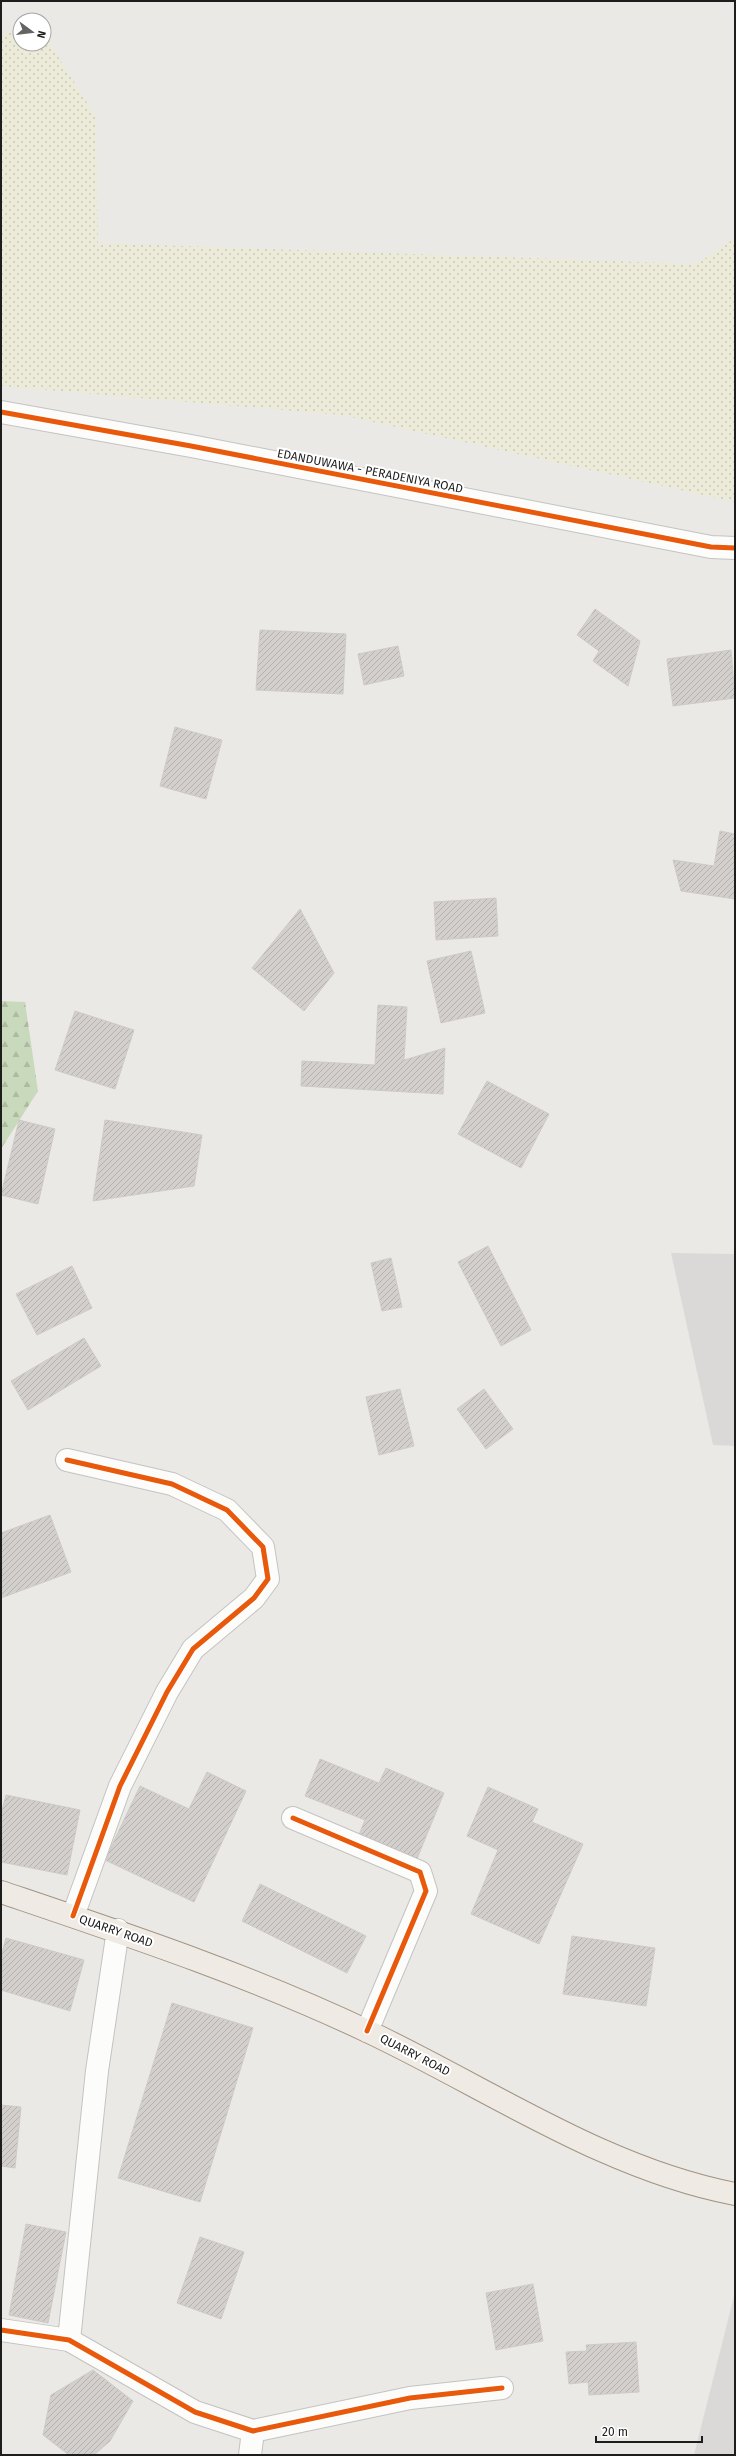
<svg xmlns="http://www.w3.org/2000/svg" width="736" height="2456" viewBox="0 0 736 2456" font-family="'Fira Sans',sans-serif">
<defs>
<pattern id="farmland-dots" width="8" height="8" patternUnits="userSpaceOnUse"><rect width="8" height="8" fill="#ecebd9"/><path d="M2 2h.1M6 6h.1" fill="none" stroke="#cac9ba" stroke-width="1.8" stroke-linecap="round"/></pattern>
<pattern id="forest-firs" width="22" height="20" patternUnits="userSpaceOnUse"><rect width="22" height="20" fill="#c9dabc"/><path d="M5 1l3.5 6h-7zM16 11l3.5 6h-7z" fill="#acbba1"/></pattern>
<pattern id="building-hatch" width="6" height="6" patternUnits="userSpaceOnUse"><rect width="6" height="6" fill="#d2cfcd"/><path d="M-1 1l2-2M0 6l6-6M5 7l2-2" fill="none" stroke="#b4b1b0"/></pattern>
</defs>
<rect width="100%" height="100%" fill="#ebe9e6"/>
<!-- residential -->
<g fill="#dad9d7">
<polygon points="671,1253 735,1254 735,1446 713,1445"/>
<polygon points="735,2292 735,2455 694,2455"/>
</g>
<!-- farmland -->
<polygon fill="url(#farmland-dots)" points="20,26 20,44 44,44 44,34 96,117 98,243 697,264 735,238 735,502 342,415 1,386 1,37"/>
<!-- forest -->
<polygon fill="url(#forest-firs)" points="1,1001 25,1002 38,1091 1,1149"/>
<!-- building -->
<g fill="url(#building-hatch)" stroke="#cecac7">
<polygon points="595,609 640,641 628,686 593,661 599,651 577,635"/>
<polygon points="260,630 346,634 343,694 256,690"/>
<polygon points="398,646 404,676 364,685 358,654"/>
<polygon points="731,650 735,698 673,706 667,659"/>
<polygon points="175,727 222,740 206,799 160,786"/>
<polygon points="720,831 735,834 735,899 681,891 673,860 714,866"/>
<polygon points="496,898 498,936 436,940 434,902"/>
<polygon points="300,909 334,973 304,1011 252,968"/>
<polygon points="471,951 485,1013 441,1023 427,961"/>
<polygon points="378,1005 407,1007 404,1060 445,1048 443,1094 301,1086 302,1061 375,1065"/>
<polygon points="75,1011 134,1030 115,1089 55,1070"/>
<polygon points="487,1081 549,1114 521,1168 458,1134"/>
<polygon points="19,1120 55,1129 38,1204 1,1195"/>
<polygon points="105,1120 202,1135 194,1186 93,1201"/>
<polygon points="488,1246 531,1330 501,1346 458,1262"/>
<polygon points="391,1258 402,1307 382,1311 371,1263"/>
<polygon points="72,1266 92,1308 37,1335 16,1294"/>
<polygon points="84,1338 101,1366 28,1410 11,1381"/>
<polygon points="400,1389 414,1446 379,1455 366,1397"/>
<polygon points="484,1389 513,1429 486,1449 457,1409"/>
<polygon points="50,1515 71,1572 1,1598 1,1533"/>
<polygon points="320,1759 379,1783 386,1768 444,1793 416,1861 358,1837 365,1820 305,1796"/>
<polygon points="207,1772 246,1791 194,1902 105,1860 140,1786 189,1809"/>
<polygon points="488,1787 538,1809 532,1822 583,1844 539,1944 471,1914 498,1850 467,1836"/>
<polygon points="6,1795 80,1810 67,1875 1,1862 1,1814"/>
<polygon points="260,1884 366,1936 347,1973 242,1921"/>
<polygon points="572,1936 655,1948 646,2006 563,1994"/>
<polygon points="6,1938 84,1960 70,2011 1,1990 1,1956"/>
<polygon points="172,2003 253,2028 200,2202 118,2178"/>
<polygon points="1,2105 21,2107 15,2168 1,2166"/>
<polygon points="26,2224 66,2232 48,2323 9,2315"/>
<polygon points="200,2237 244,2252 221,2319 177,2303"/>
<polygon points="533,2284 543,2341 496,2350 486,2293"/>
<polygon points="636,2342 639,2392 589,2395 588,2382 569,2384 566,2352 587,2351 586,2345"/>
<polygon points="93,2370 133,2401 110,2441 94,2455 69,2455 43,2435 51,2395"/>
</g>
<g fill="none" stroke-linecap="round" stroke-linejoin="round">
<!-- street casing -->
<g stroke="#c4c3c2" stroke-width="24">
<g id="street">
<polyline points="1,412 191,446 711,547 735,548"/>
<polyline points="67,1460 172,1484 227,1510 263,1547 268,1579 254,1598 193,1649 167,1692 120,1786 73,1916"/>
<polyline points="293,1818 420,1872 426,1891 367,2031"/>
<polyline points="1,2330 69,2340 195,2412 253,2431 410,2398 502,2388"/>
<polyline points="69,2340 97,2071 118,1930"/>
<polyline points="250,2455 253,2431"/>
</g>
</g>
<!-- primary casing -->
<g stroke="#a19483" stroke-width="24">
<path id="primary" d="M1,1892c124,42 248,83 366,139 119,56 237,138 368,163"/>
</g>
<!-- street -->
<use href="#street" stroke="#fcfcfb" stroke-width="22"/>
<!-- primary -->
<use href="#primary" stroke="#f0eae4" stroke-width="22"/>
<!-- cycleway casing -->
<g stroke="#fff" stroke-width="8">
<g id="cycleway">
<polyline points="1,412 191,446 711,547 735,548"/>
<polyline points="67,1460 172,1484 227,1510 263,1547 268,1579 254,1598 193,1649 167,1692 120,1786 73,1916"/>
<polyline points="293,1818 420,1872 426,1891 367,2031"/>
<polyline points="1,2330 69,2340 195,2412 253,2431 410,2398 502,2388"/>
</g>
</g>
<!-- cycleway -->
<use href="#cycleway" stroke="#e8590c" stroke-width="5"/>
</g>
<g text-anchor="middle" stroke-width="4" stroke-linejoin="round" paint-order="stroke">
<!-- street labels -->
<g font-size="12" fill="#1d1d1d" stroke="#fff">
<text transform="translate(370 471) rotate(11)" y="4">EDANDUWAWA - PERADENIYA ROAD</text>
<text transform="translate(116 1931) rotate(19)" y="4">QUARRY ROAD</text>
<text transform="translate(415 2055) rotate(27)" y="4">QUARRY ROAD</text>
</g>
</g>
<!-- border -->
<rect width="736" height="2456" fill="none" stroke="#1d1d1d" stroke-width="4"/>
<!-- north arrow -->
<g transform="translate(32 32) rotate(105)"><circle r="19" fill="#ffffff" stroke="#a5a5a5"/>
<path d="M0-3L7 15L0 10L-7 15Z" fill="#656463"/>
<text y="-6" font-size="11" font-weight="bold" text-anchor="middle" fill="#1d1d1d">N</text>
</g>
<!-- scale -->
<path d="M596 2436v6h106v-6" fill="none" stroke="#1d1d1d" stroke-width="2"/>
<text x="602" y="2436" font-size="12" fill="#1d1d1d" stroke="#ffffff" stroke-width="3" paint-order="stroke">20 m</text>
</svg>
